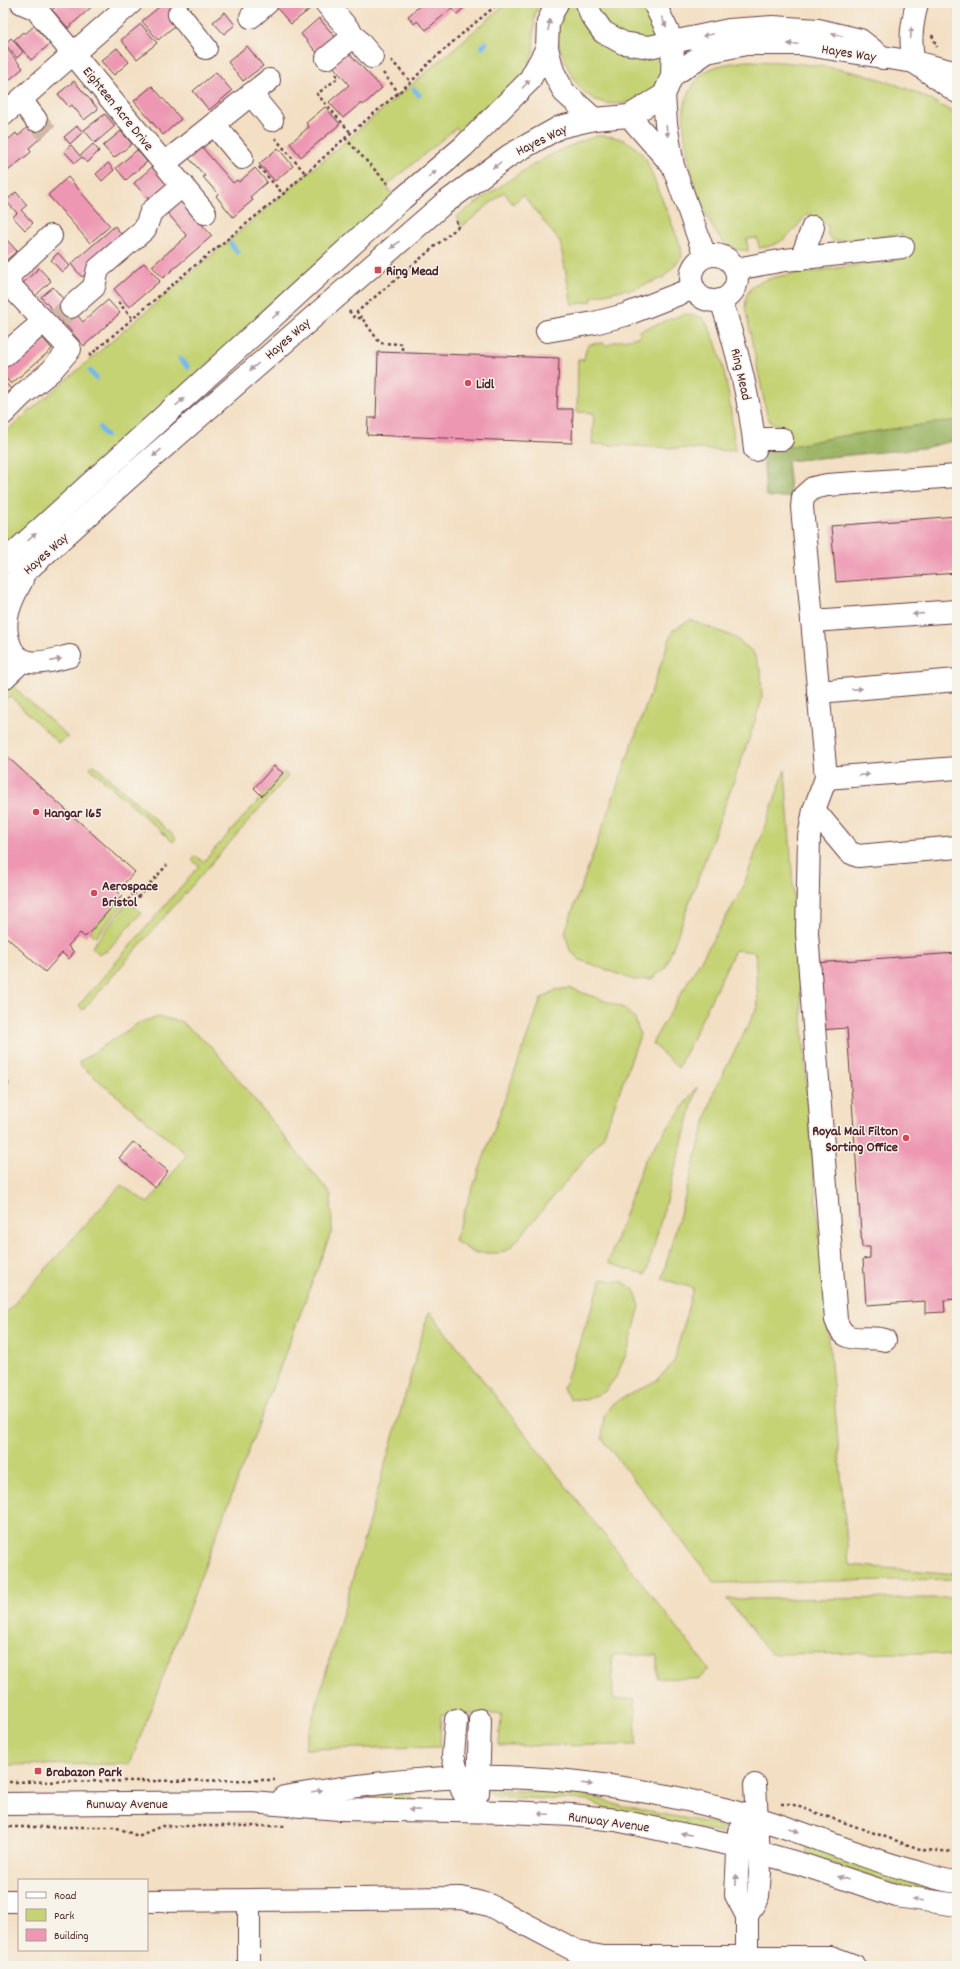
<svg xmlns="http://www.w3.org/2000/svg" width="960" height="1969" viewBox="0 0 960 1969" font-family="Dekko,sans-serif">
<rect width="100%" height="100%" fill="#f7f3e8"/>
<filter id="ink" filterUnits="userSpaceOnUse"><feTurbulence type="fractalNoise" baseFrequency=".025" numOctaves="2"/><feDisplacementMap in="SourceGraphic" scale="8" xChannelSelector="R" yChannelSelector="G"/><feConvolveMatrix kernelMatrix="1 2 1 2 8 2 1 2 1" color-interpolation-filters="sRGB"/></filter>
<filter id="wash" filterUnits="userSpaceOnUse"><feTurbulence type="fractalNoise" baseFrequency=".012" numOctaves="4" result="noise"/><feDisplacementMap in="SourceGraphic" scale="16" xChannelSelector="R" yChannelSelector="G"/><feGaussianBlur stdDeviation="0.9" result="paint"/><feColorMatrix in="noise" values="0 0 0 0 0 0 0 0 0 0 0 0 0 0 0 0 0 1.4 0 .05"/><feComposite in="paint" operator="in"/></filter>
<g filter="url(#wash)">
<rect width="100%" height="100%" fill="#f3dfc3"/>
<!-- green -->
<g fill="#c5d375" stroke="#887950">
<polygon points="507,3 540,3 535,14 533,53 525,74 463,135 456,128 386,186 393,195 3,551 3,434"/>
<path d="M569,3h73c12,20 18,29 21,53 0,4 2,9 1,12 -6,34 -54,47 -79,25 -10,-9 -18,-26 -23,-39 -7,-17 -6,-37 7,-51z"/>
<path d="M747,61c76,1 144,12 210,54v305l-122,17 -49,11 -3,-22 -12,-3 -4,-8 -22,-108 2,-13 7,-9 11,-5 15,-4 127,-18 -5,-24 -66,7c-9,-2 -9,-6 -8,-15l-21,-12c-15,19 -23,31 -48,34l-2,-10 -10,1 1,12c-7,-1 -15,-2 -21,-6 -26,-19 -47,-105 -43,-137 2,-12 12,-32 24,-38 11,-6 26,-7 39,-9z"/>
<path d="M597,136c21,-1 37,6 49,23l35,88 1,10 -19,21 -35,13 -2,-2 -34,8v4l-20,4 -12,-63 -37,-47 -10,9 -9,-12 -41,34 -7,-9c45,-31 88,-65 141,-81z"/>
<path d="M684,314l18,3c24,32 29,95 33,134l-143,-7 2,-31 -17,-1 1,-52h6l2,-11 4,-5 13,-1 3,3c10,-7 23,-6 34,-10l-1,-5z"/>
<polygon points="690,620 734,637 753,652 761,672 762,699 748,742 665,969 651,979 634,980 580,960 570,951 565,932 673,630"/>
<polygon points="20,678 21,679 14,687 68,737 58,743 10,696 6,699 3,696 3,689"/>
<polygon points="93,764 176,838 173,842 90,768"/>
<polygon points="785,770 809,1118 849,1565 957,1574 957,1579 715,1583 602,1439 604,1415 613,1403 657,1380 674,1362 693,1288 662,1279 714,1091 758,1006 755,952 735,950 678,1068 652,1043 742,890"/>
<polygon points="284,772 288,776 83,1010 79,1005 199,866 192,860 196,856 203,862"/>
<polygon points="122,896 127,900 96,937 90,932"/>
<polygon points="129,901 141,913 107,951 99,954 92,947"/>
<polygon points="570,988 624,1008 635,1019 640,1035 603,1137 510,1249 499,1253 474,1253 454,1240 541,999 555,990"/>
<polygon points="159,1017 180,1021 212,1047 331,1195 332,1230 130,1764 3,1765 3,1313 7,1312 121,1185 148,1203 187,1155 78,1063 140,1022"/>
<polygon points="697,1087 646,1275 608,1263 644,1161"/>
<polygon points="602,1279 623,1282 634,1289 640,1306 628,1350 616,1377 605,1391 586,1400 570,1399 563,1389"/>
<polygon points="429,1311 709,1669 699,1679 657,1678 657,1655 612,1655 613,1699 635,1699 636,1745 499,1746 501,1714 441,1715 440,1747 304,1749"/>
<polygon points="957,1598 957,1657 926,1653 770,1654 727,1599"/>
<polygon points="486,1790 580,1793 624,1807 715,1824 726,1831 725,1834 616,1813 589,1801 507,1797 486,1793"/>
<polygon points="411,1793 411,1804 349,1799"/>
<polygon points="808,1844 957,1888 957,1896 899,1886 805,1854"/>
</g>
<!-- forest -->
<polygon fill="#9cb566" stroke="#736a48" points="957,420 957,440 924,448 787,461 791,497 770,497 766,495 763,452 835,437"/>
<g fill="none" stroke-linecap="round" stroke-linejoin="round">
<!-- stream -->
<g stroke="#72b7e9" stroke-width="5">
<polyline points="482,47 486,43"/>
<polyline points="414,89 419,95"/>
<polyline points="231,244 237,252"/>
<polyline points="180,359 188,367"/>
<polyline points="90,371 96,378"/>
<polyline points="100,428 106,436"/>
</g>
</g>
<g id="blocks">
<!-- building -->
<g fill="#ed97b2">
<polygon points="60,3 96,3 68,28 52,10"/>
<polygon points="164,3 192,3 173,19 177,24 158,40 142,21"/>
<polygon points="276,3 305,3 310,9 291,24 274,5"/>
<polygon points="423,3 469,3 457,14 452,8 426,30 417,21 414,24 408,16"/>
<polygon points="225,12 235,25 224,34 213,22"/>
<polygon points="319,18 336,38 318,54 301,34"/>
<polygon points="141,24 157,43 137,59 121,40"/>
<polygon points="34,26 50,44 31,60 14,40 23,32 25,34"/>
<polygon points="11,38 23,52 17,58 5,44"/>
<polygon points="247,46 263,66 243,81 228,62"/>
<polygon points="6,48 23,68 6,83 3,80 3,51"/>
<polygon points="117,48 129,62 114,75 101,61"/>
<polygon points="347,51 382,88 363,105 361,103 343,118 329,102 349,85 332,65"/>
<polygon points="216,72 232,91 209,110 193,91"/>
<polygon points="74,81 98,109 84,120 72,105 69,107 58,94"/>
<polygon points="152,86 181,119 163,135 134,101"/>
<polygon points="325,107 340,124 301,157 290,143 309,127 306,123"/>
<polygon points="105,114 115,126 95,143 84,130"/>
<polygon points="41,115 52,128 29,148 31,152 3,175 3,144 16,133 18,136"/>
<polygon points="77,126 83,132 70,144 64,137"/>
<polygon points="121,131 132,144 114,158 103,146"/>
<polygon points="93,144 99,151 87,163 82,157 75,163 64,151 71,145 80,156"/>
<polygon points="200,145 233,183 237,180 239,182 255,168 267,182 250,197 253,200 233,217 216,196 218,194 203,177 205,176 187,156"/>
<polygon points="278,148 293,166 275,181 259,164"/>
<polygon points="137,150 147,162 126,180 116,168"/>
<polygon points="108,163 114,170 102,181 96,174"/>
<polygon points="152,167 170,187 152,203 134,183"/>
<polygon points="68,177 110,226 90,243 48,195"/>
<polygon points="16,192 27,205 21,210 33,223 25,230 13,217 17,213 6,201"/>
<polygon points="179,198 212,236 163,278 152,266 187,236 165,210"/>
<polygon points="115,226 126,240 82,277 71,264"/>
<polygon points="5,238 17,251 3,263 3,240"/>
<polygon points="58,253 70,266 62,272 51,260"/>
<polygon points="144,263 160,281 129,307 114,289"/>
<polygon points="39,268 51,281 34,297 22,284"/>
<polygon points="53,287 83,322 108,300 120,313 84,346 41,297"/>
<polygon points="39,334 52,349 11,384 3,375 3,366"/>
<polygon points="378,352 559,358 557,409 573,409 572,443 367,435 368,418 376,418"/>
<polygon points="3,380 11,389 3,396"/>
<polygon points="957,516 957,573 836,582 831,526"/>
<polygon points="3,753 135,872 117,891 122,896 90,932 85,937 80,933 68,946 74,952 69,959 62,953 45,972 3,934"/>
<polygon points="274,766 283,773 262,796 254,788"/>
<polygon points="957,953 957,1299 944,1300 945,1312 925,1313 925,1301 866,1305 863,1259 870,1258 870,1247 862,1247 847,1028 820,1030 815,963"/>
<polygon points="3,1072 9,1084 3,1091"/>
<polygon points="133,1142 168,1171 155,1188 119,1158"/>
</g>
</g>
</g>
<g filter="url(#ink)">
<use href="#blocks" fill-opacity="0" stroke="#633c42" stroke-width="1"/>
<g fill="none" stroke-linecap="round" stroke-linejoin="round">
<!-- minor-tunnel -->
<g stroke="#d1b9a5" stroke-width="22" stroke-dasharray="22 11" stroke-linecap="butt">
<polyline points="36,120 47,133"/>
<polyline points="59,318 71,307"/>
</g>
<!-- minor casing -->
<g stroke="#633c42" stroke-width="24">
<g id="minor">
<polyline points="22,3 36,9 205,213"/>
<polyline points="326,3 372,57"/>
<polyline points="557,3 548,22 547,48 553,71 564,92 594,119"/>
<polyline points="587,3 591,15 603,32 623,43 649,47 729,30 773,27 818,30 860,40 883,58"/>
<polyline points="179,14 206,48"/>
<polyline points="251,17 267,3"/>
<polyline points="327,58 354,36"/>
<path d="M914,62c-5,-20 -2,-38 3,-59"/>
<polyline points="672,76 707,52 746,44 801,44 914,62 957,73"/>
<polyline points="251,94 272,120"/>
<polyline points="664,95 666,124 673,166 705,256"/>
<polyline points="21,100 36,120"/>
<polyline points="3,115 131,3"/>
<polyline points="629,116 672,165"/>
<polyline points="214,124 242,158"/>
<polyline points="165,163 269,80"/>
<circle cx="714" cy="278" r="23"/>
<polyline points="801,259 813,227"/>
<polyline points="736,269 785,260 903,247"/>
<polyline points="3,278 70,349 51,371 22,395 3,414"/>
<polyline points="5,279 51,236"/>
<path d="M721,300c16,49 29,99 34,150"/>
<polyline points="71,307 94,287 98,269 145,229 151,212 183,185"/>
<polyline points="547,331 594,323 625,315 694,288"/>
<polyline points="3,356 43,322"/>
<polyline points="754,439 782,439"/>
<polyline points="3,563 402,199 463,147 529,81 547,48"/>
<path d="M22,580c-12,22 -22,43 -11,68 4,8 10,13 19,14 13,2 27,-3 40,-6"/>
<polyline points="3,592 132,475 442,205 510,155 560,127 594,119 629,116 664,95 672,76 673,42 654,3"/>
<polyline points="812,621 957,611"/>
<polyline points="3,679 23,660"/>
<polyline points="818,692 957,680"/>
<polyline points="826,778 957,768"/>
<polyline points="814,810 849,852 858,856 957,847"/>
<path d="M885,1340c-21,-6 -40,8 -49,-20l-29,-387 2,-96 5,-27 12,-32 -24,-271 1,-10 10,-9 14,-3 130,-9"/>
<polyline points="456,1720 453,1756 462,1790 474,1811"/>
<polyline points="478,1793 480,1720"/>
<path d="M284,1797c53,-9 107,-16 161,-19 106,-6 221,12 321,43 51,16 99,38 151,51 13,4 26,9 40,10"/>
<polyline points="3,1804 251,1802 339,1809 509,1812 571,1815 616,1820 733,1845 801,1864 897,1896 957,1905"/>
<polyline points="739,1832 736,1895 747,1916"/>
<polyline points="3,1901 19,1901"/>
<polyline points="147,1901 461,1898 489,1905 580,1953 604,1957 831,1957 855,1966"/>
<polyline points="249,1966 249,1901"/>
<polyline points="747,1966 747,1916 758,1896 760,1873 755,1785"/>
</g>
</g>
<!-- major casing -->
<g stroke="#633c42" stroke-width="24">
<polyline id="major" points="914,62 957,92"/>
</g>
<!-- path -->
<g stroke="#633c42" stroke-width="2.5" stroke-dasharray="3 3" stroke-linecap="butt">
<polyline points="932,35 937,47"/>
<polyline points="391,60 411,82"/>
<polyline points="383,73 399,93"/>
<polyline points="336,74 338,78 317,94 351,133"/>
<polyline points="275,138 306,174"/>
<polyline points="345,138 390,186"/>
<polyline points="259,167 283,194"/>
<polyline points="118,302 133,319"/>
<polyline points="349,311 355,318 362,318 380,343 402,344 402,352"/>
<polyline points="362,318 357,312 459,226 455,220"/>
<polyline points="89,356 187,272 283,194 345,138 411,82 429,63 463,33 499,3"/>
<polyline points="124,885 138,897 167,865"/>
<polyline points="128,900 133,894"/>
<polyline points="3,1782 275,1780"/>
<polyline points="781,1804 791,1804 923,1850 957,1852"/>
<polyline points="3,1827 115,1827 138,1836 162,1826 286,1826"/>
</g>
<!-- minor -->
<use href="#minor" stroke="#fff" stroke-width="22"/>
<!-- major -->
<use href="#major" stroke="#fff" stroke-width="22"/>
</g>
<!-- one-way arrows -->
<defs><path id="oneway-solid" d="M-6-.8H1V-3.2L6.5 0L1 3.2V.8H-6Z"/></defs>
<g fill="#ae9aa0">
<use href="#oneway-solid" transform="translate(664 22) rotate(64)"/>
<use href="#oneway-solid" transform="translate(549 25) rotate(-81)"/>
<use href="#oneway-solid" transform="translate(911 33) rotate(-86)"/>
<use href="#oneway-solid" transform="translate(708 35) rotate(168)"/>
<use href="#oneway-solid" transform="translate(837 35) rotate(-167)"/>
<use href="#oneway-solid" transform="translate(793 44) rotate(-180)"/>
<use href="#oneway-solid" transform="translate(526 84) rotate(-48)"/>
<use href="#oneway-solid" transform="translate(667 131) rotate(81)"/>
<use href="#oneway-solid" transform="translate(497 165) rotate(144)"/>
<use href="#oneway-solid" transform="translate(432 174) rotate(-41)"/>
<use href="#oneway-solid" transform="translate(395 245) rotate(140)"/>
<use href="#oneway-solid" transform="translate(276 315) rotate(-42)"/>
<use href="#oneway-solid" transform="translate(254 367) rotate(139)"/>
<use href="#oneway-solid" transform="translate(180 402) rotate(-42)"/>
<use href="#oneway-solid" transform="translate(157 453) rotate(139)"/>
<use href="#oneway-solid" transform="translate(32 537) rotate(-42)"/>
<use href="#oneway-solid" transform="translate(918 614) rotate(176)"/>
<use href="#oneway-solid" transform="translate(56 660) rotate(-13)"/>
<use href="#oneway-solid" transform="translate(857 689) rotate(-5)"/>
<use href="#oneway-solid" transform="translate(864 775) rotate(-4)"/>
<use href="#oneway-solid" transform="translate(587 1784) rotate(7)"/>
<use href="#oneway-solid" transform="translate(317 1791) rotate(-10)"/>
<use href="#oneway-solid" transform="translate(414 1810) rotate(-179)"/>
<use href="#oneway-solid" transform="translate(544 1814) rotate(-177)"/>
<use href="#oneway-solid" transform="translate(794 1830) rotate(20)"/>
<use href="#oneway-solid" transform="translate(686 1834) rotate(-168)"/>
<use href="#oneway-solid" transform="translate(843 1878) rotate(-161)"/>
<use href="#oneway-solid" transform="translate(736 1880) rotate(-89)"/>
<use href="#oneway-solid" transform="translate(918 1900) rotate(-170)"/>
</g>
</g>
<!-- markers -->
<g fill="#d1495b" stroke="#f7f3e8" stroke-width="1.5">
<rect x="374" y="266" width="8" height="8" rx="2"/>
<circle cx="468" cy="383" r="4"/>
<circle cx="36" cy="812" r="4"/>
<circle cx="94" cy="893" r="4"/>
<circle cx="906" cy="1138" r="4"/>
<rect x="34" y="1767" width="8" height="8" rx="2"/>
</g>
<g text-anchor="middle" stroke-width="3" stroke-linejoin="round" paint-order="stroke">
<!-- street labels -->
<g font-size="14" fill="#4a1f2b" stroke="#f7f3e8">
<text transform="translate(849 52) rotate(9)" y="5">Hayes Way</text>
<text transform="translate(119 108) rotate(51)" y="5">Eighteen Acre Drive</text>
<text transform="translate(541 139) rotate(-26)" y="5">Hayes Way</text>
<text transform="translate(287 338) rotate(-41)" y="5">Hayes Way</text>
<text transform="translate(742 374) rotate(77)" y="5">Ring Mead</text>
<text transform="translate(45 553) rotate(-42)" y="5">Hayes Way</text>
<text x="127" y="1808">Runway Avenue</text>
<text transform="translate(609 1821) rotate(8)" y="5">Runway Avenue</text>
</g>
<!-- poi labels -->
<g font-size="14" font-weight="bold" fill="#4a1f2b" stroke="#f7f3e8" text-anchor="start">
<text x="386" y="275">Ring Mead</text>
<text x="476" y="388">Lidl</text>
<text x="44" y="817">Hangar 165</text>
<text x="102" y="890">Aerospace<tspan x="102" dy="16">Bristol</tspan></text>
<text x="898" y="1135" text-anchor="end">Royal Mail Filton<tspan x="898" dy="16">Sorting Office</tspan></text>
<text x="46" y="1776">Brabazon Park</text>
</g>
</g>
<!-- margin -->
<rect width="960" height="1969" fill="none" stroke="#f7f3e8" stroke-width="16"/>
<!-- legend -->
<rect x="18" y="1879" width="130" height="72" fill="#f7f3e8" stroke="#b29e9c"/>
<rect x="26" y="1892" width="20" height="6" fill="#ffffff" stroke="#b29e9c"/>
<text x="54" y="1899" font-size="12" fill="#4a1f2b">Road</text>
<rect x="26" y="1909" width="20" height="12" fill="#c5d375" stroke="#b29e9c"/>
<text x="54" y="1919" font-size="12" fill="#4a1f2b">Park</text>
<rect x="26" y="1929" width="20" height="12" fill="#ed97b2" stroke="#b29e9c"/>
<text x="54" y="1939" font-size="12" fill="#4a1f2b">Building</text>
</svg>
